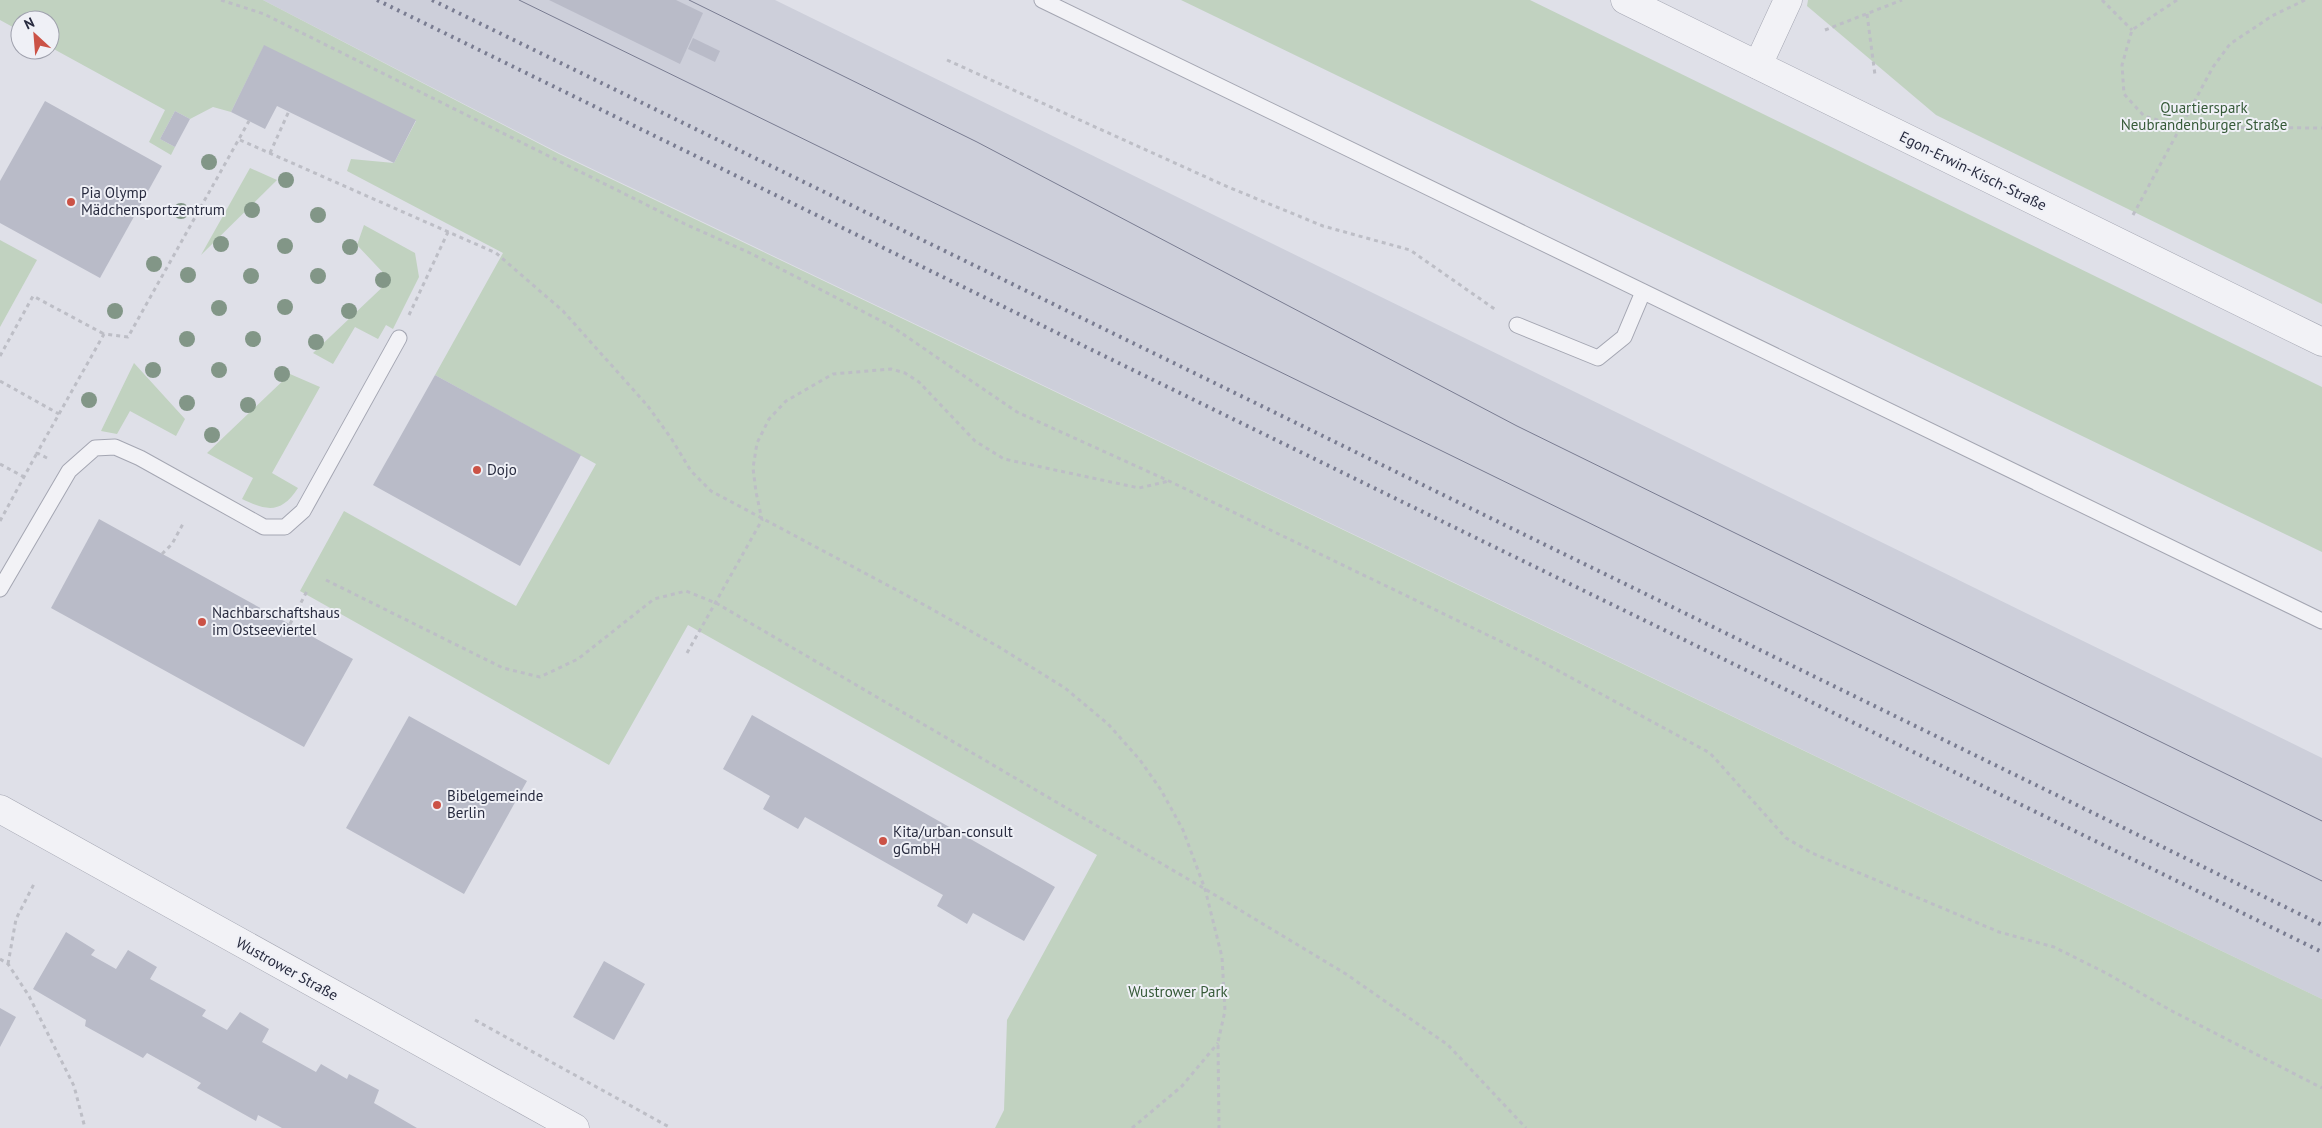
<svg xmlns="http://www.w3.org/2000/svg" width="2322" height="1128" viewBox="0 0 2322 1128" font-family="'PT Sans',sans-serif">
<rect width="100%" height="100%" fill="#dfe0e8"/>
<!-- built -->
<polygon fill="#cdcfda" points="263,0 775,0 2322,758 2322,999 559,153"/>
<!-- green -->
<g fill="#c1d2c0">
<polygon points="0,0 263,0 559,154 2322,999 2322,1128 995,1128 1004,1110 1007,1020 1097,855 688,625 609,765 300,591 344,511 516,606 596,464 435,375 503,253 347,171 351,159 394,163 416,121 264,46 231,112 213,107 190,119 175,111 160,139 175,147 171,155 149,142 165,110 50,47 50,20 20,20 20,31 0,20"/>
<polygon points="1181,0 1530,0 2322,387 2322,552"/>
<polygon points="1808,0 2322,0 2322,304 1936,115 1807,6"/>
<polygon points="250,168 277,180 201,255"/>
<polygon points="364,225 415,253 419,277 393,329 386,325 378,339 355,327 333,364 313,353 390,280 357,245"/>
<polygon points="0,240 37,260 0,327"/>
<polygon points="134,363 185,419 176,436 130,411 117,434 101,431"/>
<path d="M290,374l30,13 -48,86 26,15c-17,26 -31,23 -56,11l11,-21 -46,-25z"/>
</g>
<!-- building -->
<g fill="#b9bbc8">
<polygon points="549,0 676,0 703,13 680,64"/>
<polygon points="693,38 720,51 715,62 688,49"/>
<polygon points="264,45 416,120 394,163 277,106 265,129 231,112"/>
<polygon points="45,101 162,166 100,278 0,223 0,181"/>
<polygon points="175,111 190,119 175,147 160,139"/>
<polygon points="435,375 581,455 520,566 373,485"/>
<polygon points="99,519 353,659 304,747 51,608"/>
<polygon points="752,715 1055,887 1024,941 973,913 967,924 937,906 943,895 805,817 798,829 763,809 770,796 723,769"/>
<polygon points="409,716 527,781 464,894 346,828"/>
<polygon points="66,932 95,950 91,955 116,969 128,950 157,967 150,979 206,1010 202,1016 227,1030 240,1012 269,1029 262,1042 316,1072 321,1064 347,1079 349,1074 379,1090 374,1103 417,1128 282,1128 258,1115 256,1121 197,1088 201,1083 147,1053 143,1058 85,1026 86,1020 33,989"/>
<polygon points="604,961 645,984 614,1040 573,1017"/>
<polygon points="0,1008 16,1017 0,1047"/>
</g>
<g fill="none" stroke-linecap="round" stroke-linejoin="round">
<!-- service casing -->
<g stroke="#a4a6b2" stroke-width="17">
<g id="service">
<polyline points="1042,0 2322,621"/>
<polyline points="1517,325 1598,358 1624,337 1643,292"/>
<polyline points="0,589 69,471 95,448 115,447 140,458 264,527 285,527 303,511 399,338"/>
</g>
</g>
<!-- minor casing -->
<g stroke="#a4a6b2" stroke-width="29">
<g id="minor">
<polyline points="1758,65 1788,0"/>
<polyline points="0,809 575,1128"/>
</g>
</g>
<!-- tertiary casing -->
<g stroke="#a4a6b2" stroke-width="29">
<polyline id="tertiary" points="1625,0 2322,342"/>
</g>
<!-- path -->
<g stroke="#bdbec6" stroke-width="3" stroke-dasharray="4 4" stroke-linecap="butt">
<polyline points="221,0 264,14 685,224 750,253 891,326 1017,412 1169,481 1533,657 1710,753 1786,838 1812,853 1999,932 2054,947 2106,973 2170,1010 2322,1088"/>
<polyline points="2102,0 2132,30"/>
<polyline points="2177,0 2132,30 2122,65 2124,94 2144,116 2181,127 2322,128"/>
<polyline points="1867,14 1875,75"/>
<polyline points="1825,30 1902,0"/>
<polyline points="947,60 1228,187 1323,226 1410,250 1496,310"/>
<polyline points="240,140 496,253 563,311 647,405 671,438 691,471 711,491 919,602 999,647 1065,688 1108,724 1140,760 1161,790 1183,830 1205,889 1222,957 1225,1011 1218,1042 1219,1128"/>
<polyline points="270,153 289,111"/>
<polyline points="2133,215 2213,67 2230,44 2272,16 2305,0"/>
<polyline points="409,315 448,232"/>
<polyline points="0,356 33,296 104,334"/>
<polyline points="0,381 59,414"/>
<polyline points="47,458 37,453 104,334 128,337 249,121"/>
<polyline points="0,464 24,477"/>
<polyline points="0,521 37,453"/>
<polyline points="162,554 172,544 184,522"/>
<polyline points="326,580 503,668 540,677 578,659 654,599 686,591 716,603 1205,889 1346,974 1448,1045 1526,1128"/>
<polyline points="290,624 308,589"/>
<polyline points="687,653 762,520 756,492 753,468 757,443 769,419 786,401 833,374 891,369 905,373 919,382 975,441 1004,459 1139,488 1169,481"/>
<polyline points="0,959 8,964 29,996 74,1086 85,1128"/>
<polyline points="8,964 16,919 35,882"/>
<polyline points="475,1020 671,1128"/>
<polyline points="1132,1128 1182,1086 1218,1043"/>
</g>
<!-- service -->
<use href="#service" stroke="#f2f2f6" stroke-width="15"/>
<!-- minor -->
<use href="#minor" stroke="#f2f2f6" stroke-width="28"/>
<!-- tertiary -->
<use href="#tertiary" stroke="#f2f2f6" stroke-width="28"/>
<!-- tram -->
<g stroke="#797c91" stroke-width="1">
<polyline points="519,0 2322,881"/>
<polyline points="689,0 977,142 1517,426 2322,821"/>
</g>
<!-- rail -->
<g stroke="#797c91" stroke-width="4" stroke-dasharray="2.5 5" stroke-linecap="butt">
<polyline points="377,0 2322,952"/>
<polyline points="432,0 2322,925"/>
</g>
</g>
<!-- trees -->
<g fill="#829687">
<circle cx="209" cy="162" r="8"/>
<circle cx="286" cy="180" r="8"/>
<circle cx="252" cy="210" r="8"/>
<circle cx="181" cy="211" r="8"/>
<circle cx="318" cy="215" r="8"/>
<circle cx="221" cy="244" r="8"/>
<circle cx="285" cy="246" r="8"/>
<circle cx="350" cy="247" r="8"/>
<circle cx="154" cy="264" r="8"/>
<circle cx="188" cy="275" r="8"/>
<circle cx="251" cy="276" r="8"/>
<circle cx="318" cy="276" r="8"/>
<circle cx="383" cy="280" r="8"/>
<circle cx="285" cy="307" r="8"/>
<circle cx="219" cy="308" r="8"/>
<circle cx="115" cy="311" r="8"/>
<circle cx="349" cy="311" r="8"/>
<circle cx="187" cy="339" r="8"/>
<circle cx="253" cy="339" r="8"/>
<circle cx="316" cy="342" r="8"/>
<circle cx="153" cy="370" r="8"/>
<circle cx="219" cy="370" r="8"/>
<circle cx="282" cy="374" r="8"/>
<circle cx="89" cy="400" r="8"/>
<circle cx="187" cy="403" r="8"/>
<circle cx="248" cy="405" r="8"/>
<circle cx="212" cy="435" r="8"/>
</g>
<!-- markers -->
<g fill="#cb5246" stroke="#eff0f6" stroke-width="2">
<circle cx="71" cy="202" r="5"/>
<circle cx="477" cy="470" r="5"/>
<circle cx="202" cy="622" r="5"/>
<circle cx="437" cy="805" r="5"/>
<circle cx="883" cy="841" r="5"/>
</g>
<g text-anchor="middle" stroke-width="4" stroke-linejoin="round" paint-order="stroke">
<!-- park labels -->
<g font-size="15" fill="#365a38" stroke="#eff0f6">
<text x="2204" y="113">Quartierspark<tspan x="2204" dy="17">Neubrandenburger Straße</tspan></text>
<text x="1178" y="997">Wustrower Park</text>
</g>
<!-- street labels -->
<g font-size="15" fill="#282b3f" stroke="#eff0f6">
<text transform="translate(1973 171) rotate(26)" y="5">Egon-Erwin-Kisch-Straße</text>
<text transform="translate(287 969) rotate(29)" y="5">Wustrower Straße</text>
</g>
<!-- poi labels -->
<g font-size="15" fill="#282b3f" stroke="#eff0f6" text-anchor="start">
<text x="81" y="198">Pia Olymp<tspan x="81" dy="17">Mädchensportzentrum</tspan></text>
<text x="487" y="475">Dojo</text>
<text x="212" y="618">Nachbarschaftshaus<tspan x="212" dy="17">im Ostseeviertel</tspan></text>
<text x="447" y="801">Bibelgemeinde<tspan x="447" dy="17">Berlin</tspan></text>
<text x="893" y="837">Kita/urban-consult<tspan x="893" dy="17">gGmbH</tspan></text>
</g>
</g>
<!-- north arrow -->
<g transform="translate(35 35) rotate(334)"><circle r="24" fill="#eff0f6" stroke="#9fa1ad"/>
<path d="M0-4L9 19L0 12L-9 19Z" fill="#cb5246"/>
<text y="-8" font-size="14" font-weight="bold" text-anchor="middle" fill="#282b3f">N</text>
</g>
</svg>
